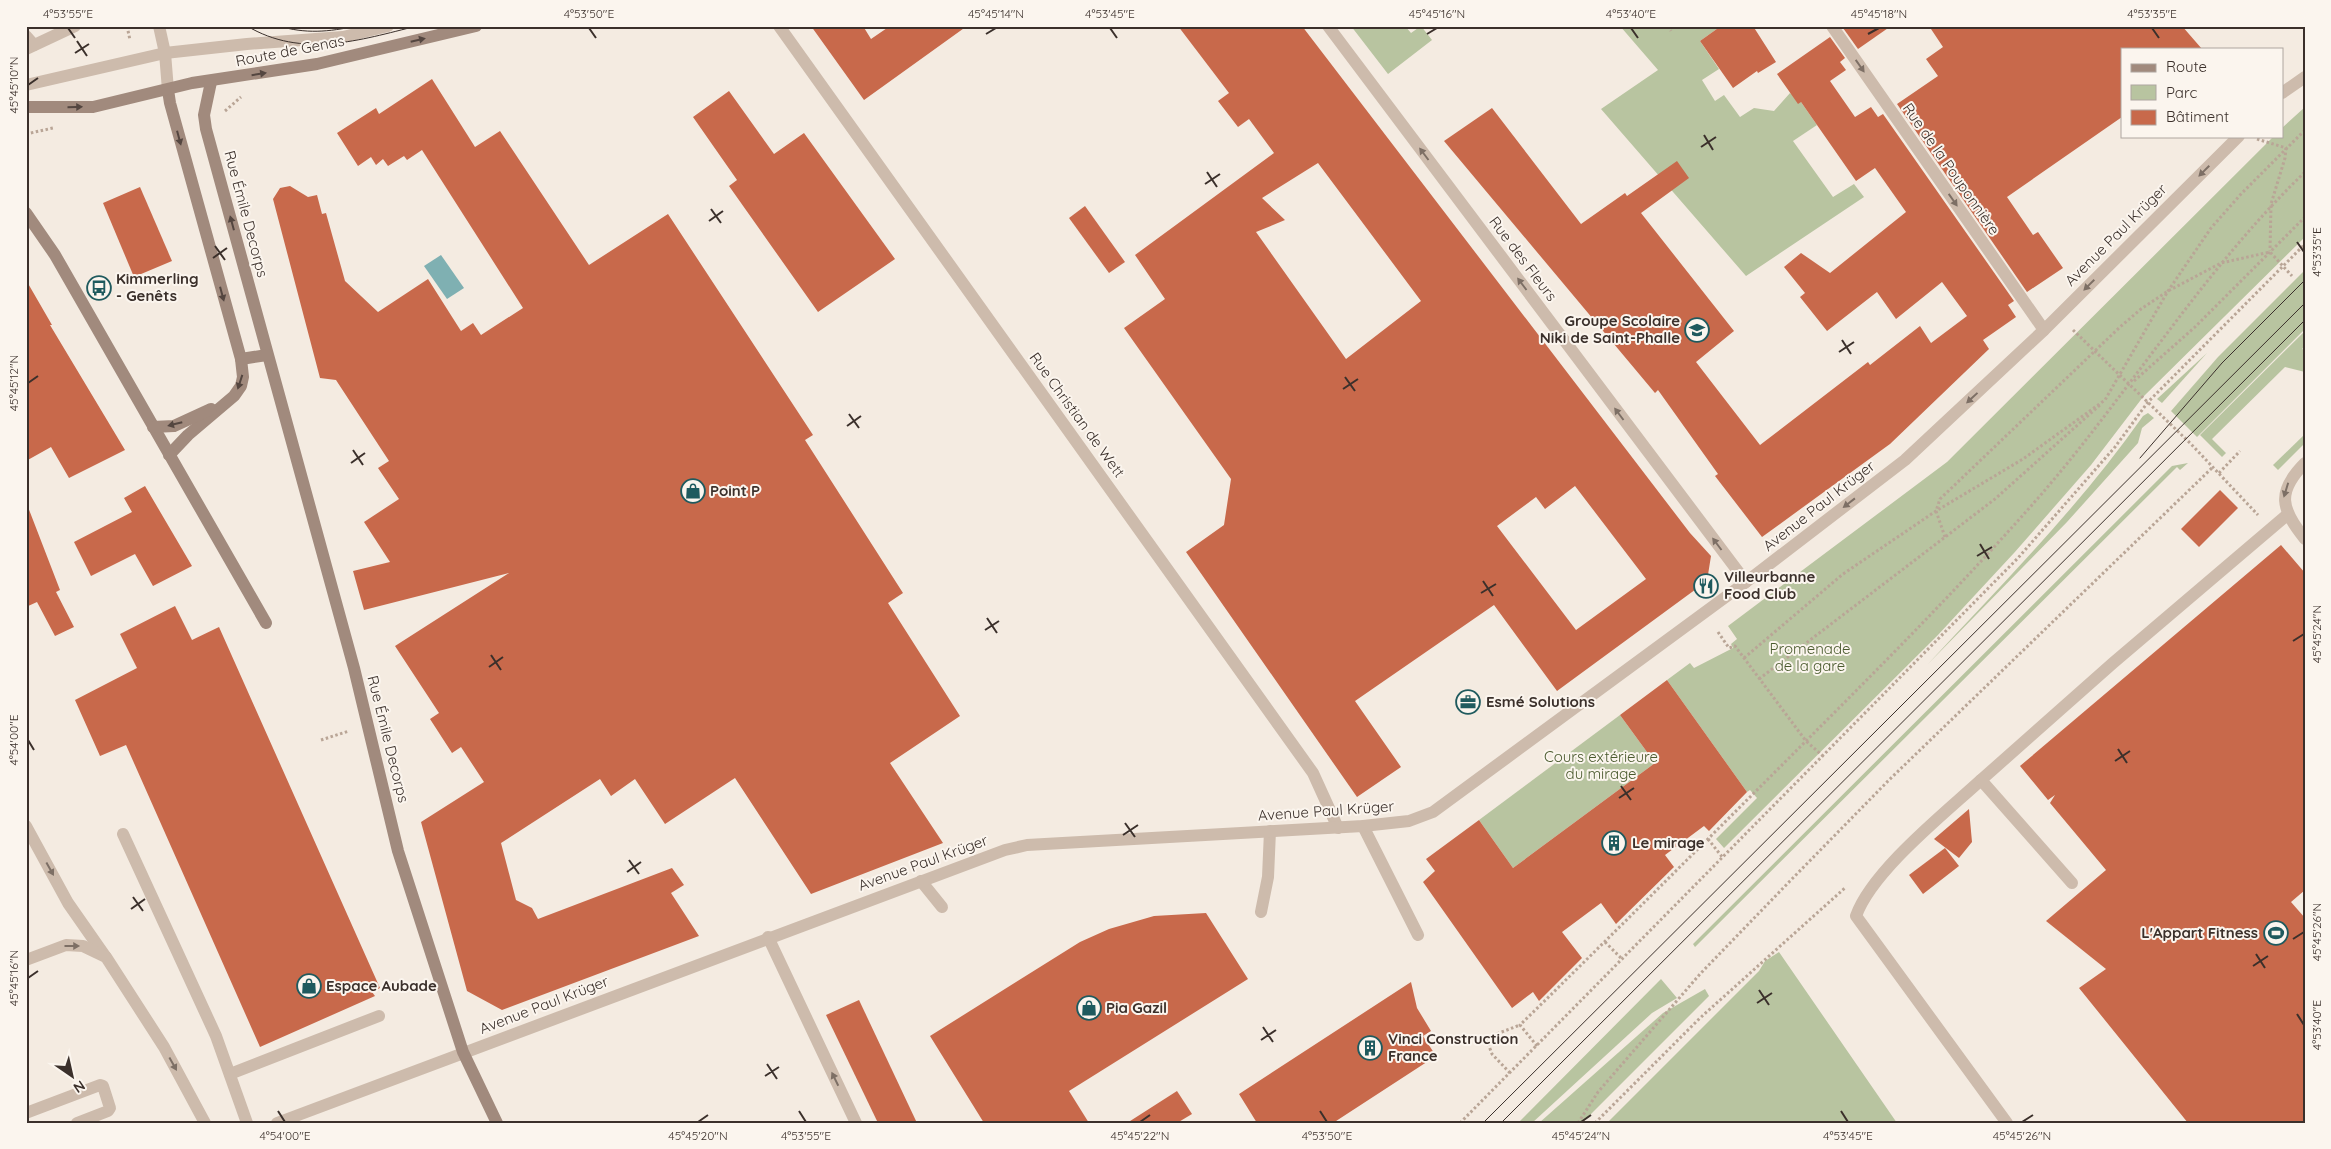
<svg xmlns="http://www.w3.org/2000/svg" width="2331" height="1149" viewBox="0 0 2331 1149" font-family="Quicksand,sans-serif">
<rect width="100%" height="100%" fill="#f4ebe1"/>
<!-- green -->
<g fill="#b8c4a0">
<polygon points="1351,26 1405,26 1411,33 1421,26 1432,40 1388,74"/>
<polygon points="1620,26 1721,26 1700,41 1719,69 1702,80 1715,101 1724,95 1740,117 1754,108 1774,111 1790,93 1801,102 1817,125 1793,141 1833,197 1854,184 1864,197 1746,276 1601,109 1658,70"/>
<polygon points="2305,107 2305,237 2143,397 2091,465 2014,553 1937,636 1724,848 1716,839 1757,798 1750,790 1747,792 1667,680 1690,663 1694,668 1733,648 1731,644 1737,639 1728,626 1947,462 2274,136 2282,136 2282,128"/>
<polygon points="2305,270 2305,329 2197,437 2171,411 2218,357"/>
<polygon points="2305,331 2305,346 2302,349 2305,350 2305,372 2285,367 2212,439 2226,453 2222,457 2200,435"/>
<polygon points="2207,353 2162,403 2157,399"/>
<path d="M2148,413l6,5 -12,10 -4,15 -71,79 -139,142c74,-80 152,-158 215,-248z"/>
<polygon points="2305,434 2305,443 2278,470 2273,465"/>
<polygon points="2188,463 2180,470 2177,467 1695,947 1693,944 2172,466"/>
<polygon points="1620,715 1655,763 1513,868 1479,820"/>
<polygon points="1779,952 1897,1123 1607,1123 1759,971 1765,961"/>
<polygon points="1661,979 1677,998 1652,1013 1532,1123 1518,1123"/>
<polygon points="1705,989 1709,996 1582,1123 1539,1123 1663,1013"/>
</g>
<!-- water -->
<polygon fill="#7fb0b2" points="441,255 464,288 447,299 424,266"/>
<!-- building -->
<g fill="#c8694b" fill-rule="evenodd">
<polygon points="811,26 863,26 871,39 890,26 967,26 864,100"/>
<path d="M1178,26h124l388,507 21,23 -4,25 -150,110 -63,-86 -139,96 46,66 -44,30 -171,-245 38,-27 7,-46 -107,-151 41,-29 -30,-44 139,-102 -25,-34 -11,8 -20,-26 11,-8zM1318,163l103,138 -75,58 -90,-127 29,-12 -23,-22zM1575,486l71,93 -70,51 -79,-104 39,-29 9,12z"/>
<polygon points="1721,26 1753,26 1776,62 1758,73 1757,71 1733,88 1700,41"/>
<polygon points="1846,26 1891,26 1858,49 1843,28"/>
<polygon points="1929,26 2182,26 2202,49 2122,49 2122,117 2007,197 2033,235 2038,232 2063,268 2027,292 1897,104 1938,76 1926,59 1943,47"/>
<polygon points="1830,37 1845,58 1840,62 1846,70 1830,81 1855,117 1871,107 1878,117 1883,114 2014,301 2008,305 2016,317 1983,340 1989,349 1890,444 1762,537 1715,476 1718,474 1658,390 1655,393 1444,141 1492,108 1581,224 1625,193 1627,196 1677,161 1689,178 1641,213 1734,331 1696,362 1760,445 1868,362 1870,365 1920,326 1931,343 1967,316 1942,282 1896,319 1877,292 1827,331 1800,297 1805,293 1784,267 1801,253 1830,273 1906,212 1875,168 1856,181 1801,102 1798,104 1777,74"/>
<polygon points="432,79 475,147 500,131 589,265 668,214 813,435 805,440 903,593 888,603 960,716 890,763 943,843 811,894 735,778 665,824 635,779 611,796 600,779 501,843 516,900 532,908 538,919 672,868 684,885 671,893 699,936 502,1010 467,991 421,822 484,782 461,747 452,753 430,719 439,713 395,646 509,573 364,610 353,571 390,562 364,522 399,499 378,468 389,461 336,380 320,378 273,199 280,188 290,186 308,197 317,195 322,214 326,213 345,281 378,312 428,279 461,331 473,323 481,335 523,308 422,150 407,160 404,156 388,166 383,159 376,165 371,157 358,166 337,133 376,108 379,114"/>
<polygon points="729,91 774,154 804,133 895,259 818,312 729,186 737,180 693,117"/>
<polygon points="140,187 172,261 134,277 103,203"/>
<polygon points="1085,206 1125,262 1109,273 1069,218"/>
<polygon points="26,280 52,325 50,325 125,450 69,478 51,447 26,461"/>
<polygon points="145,486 192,566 153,586 135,554 91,576 74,542 132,512 124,498"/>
<polygon points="2220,490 2238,508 2199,547 2181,529"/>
<polygon points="26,507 28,507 60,590 56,592 74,627 55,636 37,602 26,607"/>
<polygon points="2281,545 2305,573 2305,890 2291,902 2305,918 2305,1123 2188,1123 2079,988 2106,969 2046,921 2106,870 2050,803 2055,795 2048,800 2020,766"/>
<polygon points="175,606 192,640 219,627 380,988 372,992 375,996 260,1047 126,745 100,756 75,700 137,668 120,634"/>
<polygon points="1667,680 1747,792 1709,831 1704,826 1665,855 1674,867 1616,924 1601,903 1562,932 1582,958 1539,1001 1533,992 1512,1008 1423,882 1435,871 1426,859 1479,820 1513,868 1655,763 1620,715"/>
<polygon points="1969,809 1972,842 1959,858 1934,839"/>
<polygon points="1945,848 1959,866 1923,894 1909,875"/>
<polygon points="1206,913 1248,979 1069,1091 1089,1123 984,1123 930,1036 1080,942 1109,929 1154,916"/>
<polygon points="1411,982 1417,1008 1431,1031 1423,1036 1436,1056 1333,1123 1257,1123 1239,1094"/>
<polygon points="859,1000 917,1123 878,1123 826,1015"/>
<polygon points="1177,1091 1192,1114 1177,1123 1127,1123"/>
</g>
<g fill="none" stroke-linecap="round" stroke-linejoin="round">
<!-- path -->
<g stroke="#b9a596" stroke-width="3" stroke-dasharray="2.5 2.5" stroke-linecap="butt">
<polyline points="127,26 130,40"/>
<polyline points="1668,26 1671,31"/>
<polyline points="225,111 241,97"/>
<polyline points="26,134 53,128"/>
<polyline points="2257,139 2286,148 2285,158 2271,204 2270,251"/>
<polyline points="2073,330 2191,444 2258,515"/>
<polyline points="2134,381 2195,327 2305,217"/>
<polyline points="2219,473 2240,451"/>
<polyline points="1945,537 1936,511 1940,499 2120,327 2141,309 2168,291 2221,263 2270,252 2292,276"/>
<polyline points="1718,632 1729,648 1735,646 1806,741 1824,757"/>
<polyline points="1744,658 1843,574 1936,511 2023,459 2105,400 2168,291 2211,228 2241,194 2305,130"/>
<polyline points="1759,679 1995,499 2101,404"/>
<polyline points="321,740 349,731"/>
<polyline points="1708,839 1723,858"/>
<polyline points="1605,942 1622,959"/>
<path d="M1537,1046l-17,-21c92,-90 182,-180 273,-271 84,-84 168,-168 246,-257 92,-106 165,-228 266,-325"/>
<polyline points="1510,1073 1492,1054 1486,1038 1520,1025"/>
<polyline points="1460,1123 2018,558 2115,447 2148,402 2305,244"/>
<polyline points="1578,1123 1598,1092 1700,974 1790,881 1889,780 2213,467"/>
<polyline points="1595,1123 1700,1018 1846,887"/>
</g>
<!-- lane -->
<g stroke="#cdbbac" stroke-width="12">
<polyline points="26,85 165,53 247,44 343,37 388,26"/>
<path d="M1981,780c-36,33 -109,91 -125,136l151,207"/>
<polyline points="26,826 68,903 105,956"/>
<polyline points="123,834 216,1036 247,1123"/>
<polyline points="921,881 942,907"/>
<polyline points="2072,883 1981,780 2113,663 2288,514"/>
<polyline points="1261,912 1268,877 1270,831"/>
<polyline points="768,937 856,1123"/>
<polyline points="26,960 66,945 83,946 106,957 164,1047 205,1123"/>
<polyline points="230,1074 379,1016"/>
<polyline points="26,1113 100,1085 103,1086 110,1108 108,1111 77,1123"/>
</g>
<!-- street -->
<g stroke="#cdbbac" stroke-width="12">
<polyline points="159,26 165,53 168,90"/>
<polyline points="779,26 1313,773 1338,828"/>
<polyline points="1328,26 1746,582"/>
<polyline points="1832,26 2044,330"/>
<polyline points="26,36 34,45"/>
<polyline points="26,49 75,26"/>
<polyline points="2282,93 2305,77"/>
<path d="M2305,463c-29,29 -24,46 0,76"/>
<polyline points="1363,826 1418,935"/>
<polyline points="277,1123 1005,850 1027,845 1363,826 1409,821 1433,812 1746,582 1905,460 2044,330 2239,136"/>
</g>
<!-- secondary -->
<g stroke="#a18a7d" stroke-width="12">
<polyline points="211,82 204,115 206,129 354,668 398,851 463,1052 497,1123"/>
<polyline points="168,90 170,103 241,359 243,377 241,386 234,396 188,435 169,455"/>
<polyline points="26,107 93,107 192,83 317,64 476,26"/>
<polyline points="26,213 55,255 266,623"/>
<polyline points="241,359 267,355"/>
<polyline points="153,427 174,426 211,409"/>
</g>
<!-- tram -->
<g stroke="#3b302b" stroke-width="1">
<path d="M247,26c55,33 113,14 170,0"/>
<path d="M279,26c26,8 50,6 77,0"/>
<polyline points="2140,458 2222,363 2305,280"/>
<polyline points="1483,1123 2305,303"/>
<polyline points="1501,1123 2305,320"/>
</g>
</g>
<!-- one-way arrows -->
<defs><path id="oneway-solid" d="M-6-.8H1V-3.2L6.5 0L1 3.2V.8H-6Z" transform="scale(1.25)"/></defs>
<g fill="#544640">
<use href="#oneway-solid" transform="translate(418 40) rotate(-13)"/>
<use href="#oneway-solid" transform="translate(259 74) rotate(-9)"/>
<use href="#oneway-solid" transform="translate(75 107) rotate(-1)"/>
<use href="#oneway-solid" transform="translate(179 138) rotate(75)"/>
<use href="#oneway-solid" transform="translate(232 223) rotate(-105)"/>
<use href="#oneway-solid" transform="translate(222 294) rotate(75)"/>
<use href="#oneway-solid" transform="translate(240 382) rotate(108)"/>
<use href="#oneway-solid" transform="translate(175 424) rotate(166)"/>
</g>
<g fill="#7d6f65">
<use href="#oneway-solid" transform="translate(1860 66) rotate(55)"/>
<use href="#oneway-solid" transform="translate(1424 154) rotate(-127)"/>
<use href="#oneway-solid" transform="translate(2204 171) rotate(135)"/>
<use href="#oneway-solid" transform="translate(1953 200) rotate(55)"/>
<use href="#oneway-solid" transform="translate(1522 284) rotate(-127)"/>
<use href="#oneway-solid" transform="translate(2089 285) rotate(135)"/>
<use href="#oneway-solid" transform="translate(1972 398) rotate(137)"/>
<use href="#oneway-solid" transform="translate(1619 414) rotate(-127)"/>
<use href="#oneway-solid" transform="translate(2286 490) rotate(107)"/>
<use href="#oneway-solid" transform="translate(1849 503) rotate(142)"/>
<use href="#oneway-solid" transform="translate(1717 544) rotate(-127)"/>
<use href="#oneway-solid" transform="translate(50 869) rotate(61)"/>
<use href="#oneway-solid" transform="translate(72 946)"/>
<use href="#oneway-solid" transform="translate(173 1064) rotate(61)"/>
<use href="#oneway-solid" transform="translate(835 1079) rotate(-116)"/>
</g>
<!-- ticks -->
<path fill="none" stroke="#3b302b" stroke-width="2" d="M68,28l7,10M589,28l7,10M1110,28l7,10M1631,28l7,10M2152,28l7,10M986,34l10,-6M1427,34l10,-6M1868,34l11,-6M77,41l10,15M75,53l14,-9M28,85l10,-7M1704,135l9,15M1701,147l15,-10M1207,172l10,15M1205,184l15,-10M711,209l10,14M709,221l14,-10M2297,242l7,10M215,246l10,14M213,258l14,-10M1842,340l9,14M1839,352l15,-10M1345,377l10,14M28,383l10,-7M1343,389l15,-10M849,414l10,14M847,426l14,-10M353,450l10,15M351,463l14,-10M1980,544l9,15M1977,556l15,-9M1483,581l10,15M1481,593l15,-9M987,618l10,15M985,630l14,-9M2293,641l11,-7M491,655l10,15M489,667l14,-10M28,740l6,10M2118,749l9,14M2115,761l15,-10M1621,786l10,14M1619,798l15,-10M1125,823l10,14M1123,835l15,-10M629,860l10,14M627,872l14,-10M133,897l10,14M131,909l14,-10M2293,939l11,-7M2256,954l9,14M2253,966l15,-10M28,978l10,-7M1759,990l10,15M1757,1003l15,-10M2297,1014l7,11M1263,1027l10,15M1261,1040l15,-10M767,1064l10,15M765,1076l14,-9M278,1111l7,11M799,1111l7,11M1320,1111l7,11M1841,1111l7,11M698,1122l10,-7M1140,1122l10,-7M1581,1122l10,-7M2022,1122l11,-7"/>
<!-- icons -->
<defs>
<g id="bus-ring" transform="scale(1.25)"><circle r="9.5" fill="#fbf5ee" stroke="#1f5a5e" stroke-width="1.5"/><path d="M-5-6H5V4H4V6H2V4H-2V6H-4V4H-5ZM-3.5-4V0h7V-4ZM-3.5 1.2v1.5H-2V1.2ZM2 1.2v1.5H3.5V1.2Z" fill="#1f5a5e"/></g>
<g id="school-ring" transform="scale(1.25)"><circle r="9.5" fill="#fbf5ee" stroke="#1f5a5e" stroke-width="1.5"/><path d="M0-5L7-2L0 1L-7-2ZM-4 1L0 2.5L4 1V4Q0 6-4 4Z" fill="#1f5a5e"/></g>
<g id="shop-ring" transform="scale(1.25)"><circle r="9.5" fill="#fbf5ee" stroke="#1f5a5e" stroke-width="1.5"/><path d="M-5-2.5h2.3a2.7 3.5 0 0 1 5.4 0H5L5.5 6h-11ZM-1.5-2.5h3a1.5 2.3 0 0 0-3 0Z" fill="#1f5a5e"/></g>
<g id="restaurant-ring" transform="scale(1.25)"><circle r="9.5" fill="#fbf5ee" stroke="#1f5a5e" stroke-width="1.5"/><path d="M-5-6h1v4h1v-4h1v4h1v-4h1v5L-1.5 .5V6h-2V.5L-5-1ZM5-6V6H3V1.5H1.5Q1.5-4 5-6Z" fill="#1f5a5e"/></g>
<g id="office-ring" transform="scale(1.25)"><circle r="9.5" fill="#fbf5ee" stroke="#1f5a5e" stroke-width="1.5"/><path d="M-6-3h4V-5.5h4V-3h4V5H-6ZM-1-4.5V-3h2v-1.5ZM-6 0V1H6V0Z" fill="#1f5a5e"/></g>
<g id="building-ring" transform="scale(1.25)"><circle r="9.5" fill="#fbf5ee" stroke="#1f5a5e" stroke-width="1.5"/><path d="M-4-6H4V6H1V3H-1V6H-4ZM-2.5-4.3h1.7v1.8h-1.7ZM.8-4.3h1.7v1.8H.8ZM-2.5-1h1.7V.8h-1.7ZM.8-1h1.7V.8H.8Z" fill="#1f5a5e"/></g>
<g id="stadium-ring" transform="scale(1.25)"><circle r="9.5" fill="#fbf5ee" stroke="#1f5a5e" stroke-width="1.5"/><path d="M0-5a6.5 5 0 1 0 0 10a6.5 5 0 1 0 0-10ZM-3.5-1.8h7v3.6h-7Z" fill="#1f5a5e"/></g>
</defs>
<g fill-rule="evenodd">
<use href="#bus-ring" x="99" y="288"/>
<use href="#school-ring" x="1697" y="330"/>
<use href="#shop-ring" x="693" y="491"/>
<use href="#restaurant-ring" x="1706" y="586"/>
<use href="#office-ring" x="1468" y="702"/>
<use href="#building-ring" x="1614" y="843"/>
<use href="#stadium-ring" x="2276" y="933"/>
<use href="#shop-ring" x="309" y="986"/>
<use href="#shop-ring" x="1089" y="1008"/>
<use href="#building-ring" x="1370" y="1048"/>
</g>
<g text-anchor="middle" stroke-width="4" stroke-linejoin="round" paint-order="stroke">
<!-- street labels -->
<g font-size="15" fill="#3b302b" stroke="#fbf5ee">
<text transform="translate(290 51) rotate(-11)" y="5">Route de Genas</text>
<text transform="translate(1951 169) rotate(55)" y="5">Rue de la Pouponnière</text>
<text transform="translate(246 214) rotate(75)" y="5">Rue Émile Decorps</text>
<text transform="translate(2116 235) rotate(-45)" y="5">Avenue Paul Krüger</text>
<text transform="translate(1523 259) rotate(53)" y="5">Rue des Fleurs</text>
<text transform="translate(1077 415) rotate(54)" y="5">Rue Christian de Wett</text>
<text transform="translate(1819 506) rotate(-38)" y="5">Avenue Paul Krüger</text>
<text transform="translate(388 739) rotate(76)" y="5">Rue Émile Decorps</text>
<text transform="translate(1326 811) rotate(-4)" y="5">Avenue Paul Krüger</text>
<text transform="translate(923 863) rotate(-20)" y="5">Avenue Paul Krüger</text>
<text transform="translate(544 1005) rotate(-21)" y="5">Avenue Paul Krüger</text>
</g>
<!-- poi labels -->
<g font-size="15" font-weight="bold" fill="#3b302b" stroke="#fbf5ee" text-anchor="start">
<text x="116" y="284">Kimmerling<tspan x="116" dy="17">- Genêts</tspan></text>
<text x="1680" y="326" text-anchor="end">Groupe Scolaire<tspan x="1680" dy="17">Niki de Saint-Phalle</tspan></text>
<text x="710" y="496">Point P</text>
<text x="1724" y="582">Villeurbanne<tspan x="1724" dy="17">Food Club</tspan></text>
<text x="1486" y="707">Esmé Solutions</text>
<text x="1632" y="848">Le mirage</text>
<text x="2258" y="938" text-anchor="end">L'Appart Fitness</text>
<text x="326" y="991">Espace Aubade</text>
<text x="1106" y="1013">Pia Gazil</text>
<text x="1388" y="1044">Vinci Construction<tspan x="1388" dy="17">France</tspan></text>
</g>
<!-- park labels -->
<g font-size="15" fill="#4a5a2e" stroke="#fbf5ee">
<text x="1810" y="654">Promenade<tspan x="1810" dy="17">de la gare</tspan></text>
<text x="1601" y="762">Cours extérieure<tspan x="1601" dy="17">du mirage</tspan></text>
</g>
</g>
<!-- border -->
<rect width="2331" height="1149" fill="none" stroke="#fbf5ee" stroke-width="55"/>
<!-- legend -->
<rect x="2121" y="48" width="162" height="90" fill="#fbf5ee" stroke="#aea6a0"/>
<rect x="2131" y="64" width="25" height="8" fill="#a18a7d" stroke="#aea6a0"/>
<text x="2166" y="72" font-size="15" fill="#3b302b">Route</text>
<rect x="2131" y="85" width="25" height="15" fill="#b8c4a0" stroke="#aea6a0"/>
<text x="2166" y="98" font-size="15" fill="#3b302b">Parc</text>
<rect x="2131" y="110" width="25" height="15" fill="#c8694b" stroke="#aea6a0"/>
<text x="2166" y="122" font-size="15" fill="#3b302b">Bâtiment</text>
<!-- north arrow -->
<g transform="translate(72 1076) rotate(146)" stroke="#fbf5ee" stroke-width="4" paint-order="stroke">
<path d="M0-4L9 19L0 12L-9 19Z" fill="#3b302b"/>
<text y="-8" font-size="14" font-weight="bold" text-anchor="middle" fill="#3b302b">N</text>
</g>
<rect x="28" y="28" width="2276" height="1094" fill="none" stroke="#3b302b" stroke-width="2"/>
<g font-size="12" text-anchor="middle" fill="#3b302b">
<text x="68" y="18">4°53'55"E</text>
<text x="589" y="18">4°53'50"E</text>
<text x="996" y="18">45°45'14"N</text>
<text x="1110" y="18">4°53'45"E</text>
<text x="1437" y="18">45°45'16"N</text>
<text x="1631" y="18">4°53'40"E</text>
<text x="1879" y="18">45°45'18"N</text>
<text x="2152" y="18">4°53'35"E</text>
<text transform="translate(14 85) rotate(-90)" y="4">45°45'10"N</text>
<text transform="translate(2317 252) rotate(-90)" y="4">4°53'35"E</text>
<text transform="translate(14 383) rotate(-90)" y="4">45°45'12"N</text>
<text transform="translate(2317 634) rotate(-90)" y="4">45°45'24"N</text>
<text transform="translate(14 740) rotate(-90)" y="4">4°54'00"E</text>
<text transform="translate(2317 932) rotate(-90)" y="4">45°45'26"N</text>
<text transform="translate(14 978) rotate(-90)" y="4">45°45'16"N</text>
<text transform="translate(2317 1025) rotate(-90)" y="4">4°53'40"E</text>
<text x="285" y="1140">4°54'00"E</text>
<text x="698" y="1140">45°45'20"N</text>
<text x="806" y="1140">4°53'55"E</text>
<text x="1140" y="1140">45°45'22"N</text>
<text x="1327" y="1140">4°53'50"E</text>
<text x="1581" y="1140">45°45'24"N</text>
<text x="1848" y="1140">4°53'45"E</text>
<text x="2022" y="1140">45°45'26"N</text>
</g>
</svg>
